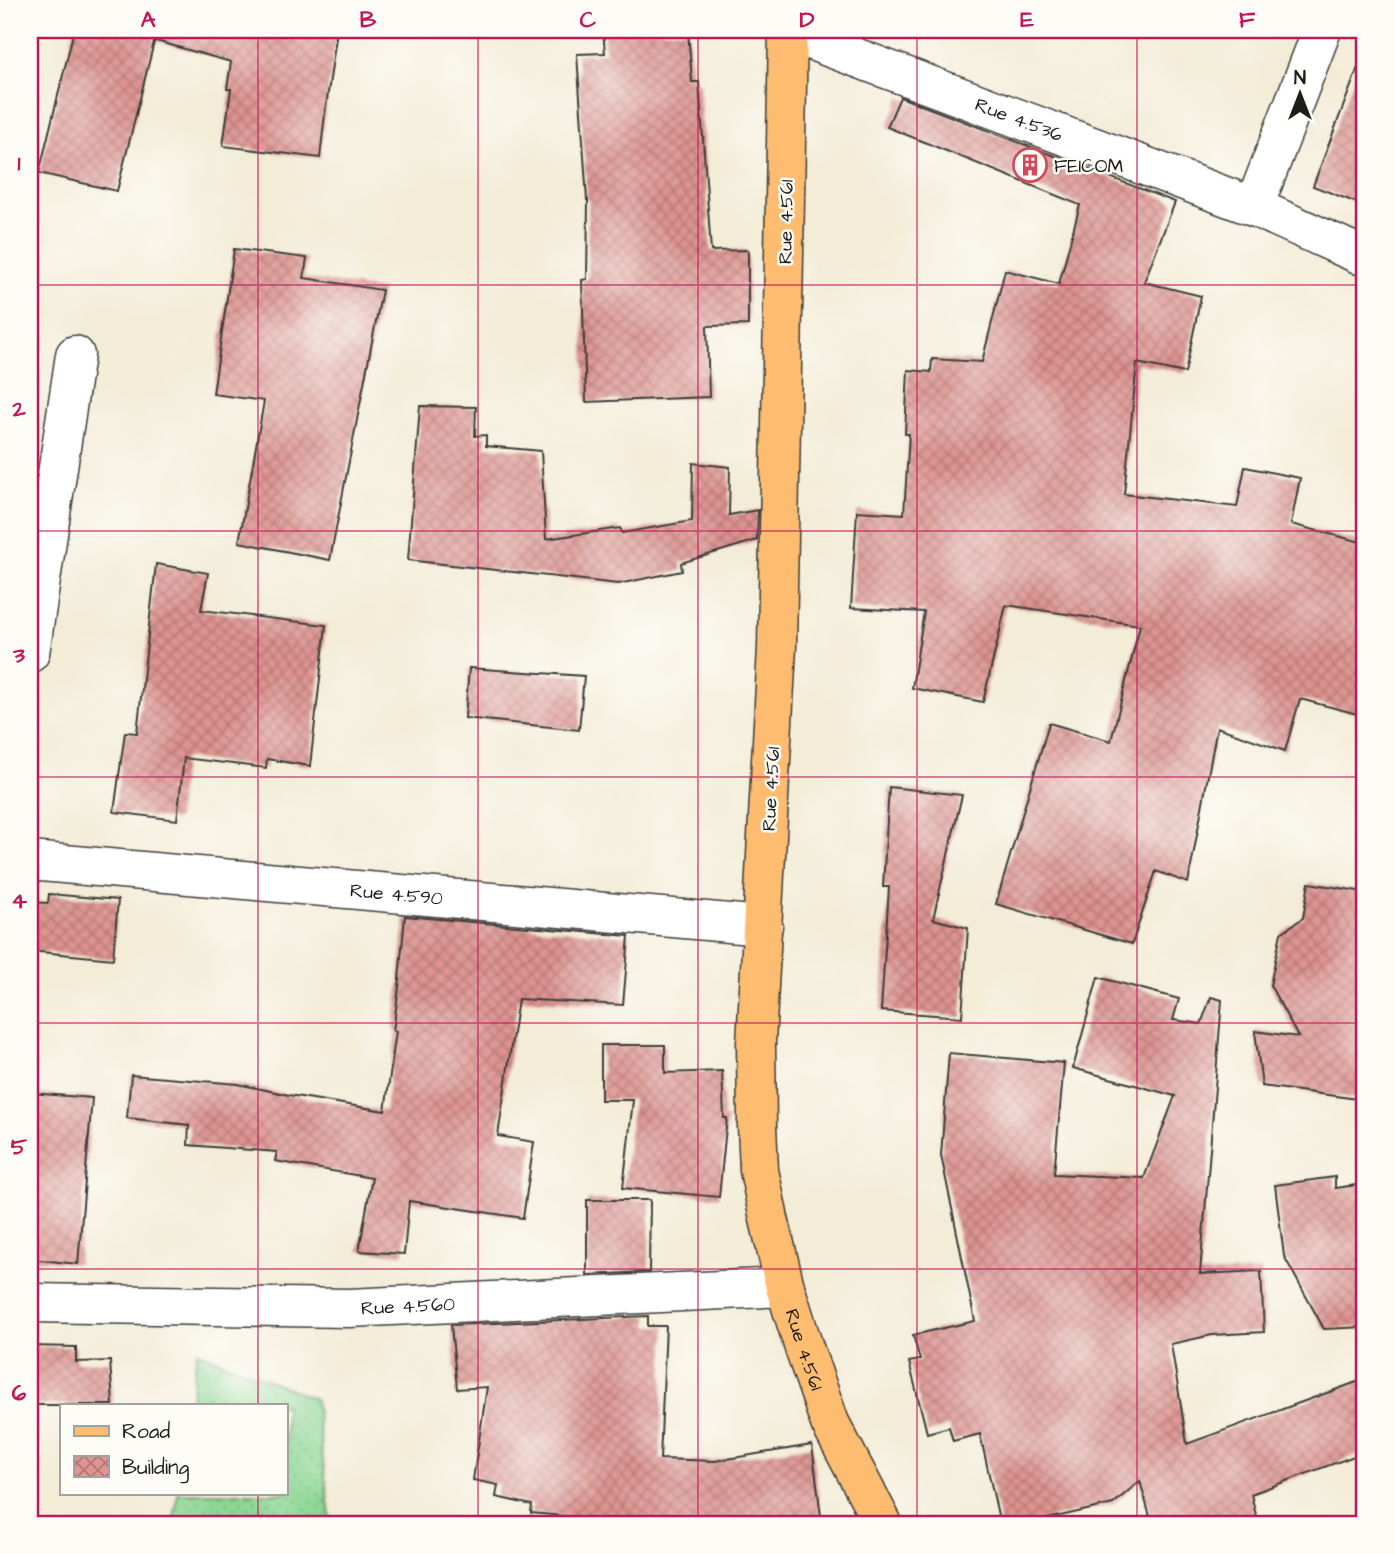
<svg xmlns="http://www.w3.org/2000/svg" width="1395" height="1554" viewBox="0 0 1395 1554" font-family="'Architects Daughter',sans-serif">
<defs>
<pattern id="grass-dots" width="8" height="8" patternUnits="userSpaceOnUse" patternTransform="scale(1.75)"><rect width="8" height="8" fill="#8dd794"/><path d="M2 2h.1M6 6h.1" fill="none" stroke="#79b87f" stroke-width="1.8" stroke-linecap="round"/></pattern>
<pattern id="building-cross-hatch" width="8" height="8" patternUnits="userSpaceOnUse" patternTransform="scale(1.75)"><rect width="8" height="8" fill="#de9491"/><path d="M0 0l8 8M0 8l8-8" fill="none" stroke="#b37876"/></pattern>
</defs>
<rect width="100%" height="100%" fill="#fdfcf7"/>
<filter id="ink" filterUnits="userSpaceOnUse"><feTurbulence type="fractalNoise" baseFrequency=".0143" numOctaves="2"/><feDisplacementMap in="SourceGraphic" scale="14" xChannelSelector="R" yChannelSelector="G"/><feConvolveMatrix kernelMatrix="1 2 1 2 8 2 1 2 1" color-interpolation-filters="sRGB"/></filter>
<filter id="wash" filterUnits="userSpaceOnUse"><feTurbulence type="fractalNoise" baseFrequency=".00686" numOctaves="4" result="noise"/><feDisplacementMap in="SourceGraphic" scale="28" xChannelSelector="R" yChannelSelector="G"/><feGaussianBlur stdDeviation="1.57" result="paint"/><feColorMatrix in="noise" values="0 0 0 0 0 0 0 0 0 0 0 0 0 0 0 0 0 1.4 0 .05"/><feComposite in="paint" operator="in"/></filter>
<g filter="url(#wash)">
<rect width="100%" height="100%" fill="#f3ecd7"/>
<!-- grass -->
<polygon fill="url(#grass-dots)" stroke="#547a58" stroke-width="2" points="197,1351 315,1399 331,1524 173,1524 178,1493 285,1493 285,1405 190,1405"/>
<g id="blocks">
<!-- building -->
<g fill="url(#building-cross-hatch)">
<polygon points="74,30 157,30 117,191 39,173"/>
<polygon points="158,30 337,30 325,114 320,158 223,146 231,89 227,89 231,62 156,41"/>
<polygon points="603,30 688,30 692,82 699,82 711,251 748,250 748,325 707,326 709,397 586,402 582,280 587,279 588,200 587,200 577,54 605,53"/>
<polygon points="1362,57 1365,58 1365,206 1313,186"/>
<polygon points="900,97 1175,202 1144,282 1201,296 1185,373 1137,363 1124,494 1237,507 1245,467 1300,478 1291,524 1365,543 1365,716 1300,699 1285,751 1217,727 1188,883 1156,871 1132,944 996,904 1049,723 1111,741 1140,625 1006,605 983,702 912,688 924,612 851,608 857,511 904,514 909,434 905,434 908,370 931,372 932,359 982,362 1005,270 1059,284 1080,205 887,127"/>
<polygon points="234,249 307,258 304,278 382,290 330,560 239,542 264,401 213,394"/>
<polygon points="420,406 476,407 475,436 486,435 486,446 541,451 546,539 620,528 622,533 692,521 693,463 730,467 729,515 758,510 757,540 681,563 682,571 618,584 408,560"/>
<polygon points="156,564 208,573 201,610 326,625 310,766 267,759 266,768 184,758 177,820 114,812 125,732 137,733"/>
<polygon points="469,668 584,676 579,730 465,718"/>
<polygon points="889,787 962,795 933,919 968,928 962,1017 881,1011 889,887 883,887"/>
<polygon points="1309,883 1365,892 1365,1100 1262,1086 1255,1031 1298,1037 1270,985 1281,933 1303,918"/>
<polygon points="49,894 118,900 113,959 30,951 30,902 48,903"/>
<polygon points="405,916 629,936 623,1005 518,999 498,1136 534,1142 523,1218 409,1201 404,1254 359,1251 372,1178 275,1161 277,1152 188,1145 189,1125 127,1118 131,1075 238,1084 289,1095 385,1111 396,1031 393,1031 400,979 399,979"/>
<polygon points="1098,977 1179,999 1173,1020 1201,1024 1211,997 1222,1000 1200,1274 1261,1271 1264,1332 1212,1335 1171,1344 1187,1444 1365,1379 1365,1452 1251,1494 1258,1524 1152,1524 1140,1481 1113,1504 1025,1524 1000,1524 980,1434 953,1441 949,1427 927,1433 909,1362 920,1360 913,1335 975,1321 941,1155 949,1053 1064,1063 1054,1174 1144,1178 1175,1096 1073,1068"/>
<polygon points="601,1045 665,1045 665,1073 722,1071 724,1118 727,1118 719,1197 623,1188 633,1100 601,1100"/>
<polygon points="30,1093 92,1098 78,1264 30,1259"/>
<polygon points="1335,1177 1335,1188 1365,1184 1365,1327 1324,1329 1284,1256 1275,1185"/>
<polygon points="587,1200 650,1200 649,1272 587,1275"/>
<polygon points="648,1316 648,1326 666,1326 660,1459 715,1461 812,1445 822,1524 574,1524 574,1517 531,1513 532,1505 496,1497 498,1485 473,1480 487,1387 457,1389 451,1325"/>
<polygon points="30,1346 76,1347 76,1362 110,1361 113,1405 30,1405"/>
</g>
</g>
</g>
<g filter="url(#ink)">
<use href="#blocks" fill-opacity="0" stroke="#3c3b38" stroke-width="2"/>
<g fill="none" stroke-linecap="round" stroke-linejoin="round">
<!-- minor casing -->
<g stroke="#3c3b38" stroke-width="41">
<g id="minor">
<path id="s1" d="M788,32l466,175 111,50"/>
<polyline points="1254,207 1322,30"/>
<polyline points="30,653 75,355"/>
<path id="s2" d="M30,861l733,65"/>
<path id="s3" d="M30,1303l319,5 436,-21"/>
</g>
</g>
<!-- major casing -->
<g stroke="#3c3b38" stroke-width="41">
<g id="major">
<path id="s4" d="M788,30l-11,617 -21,397 1,82 2,44 10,49 16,68 19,61 26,75 53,101"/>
</g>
</g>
<!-- minor -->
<use href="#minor" stroke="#fff" stroke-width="38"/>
<!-- major -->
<use href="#major" stroke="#fdbc70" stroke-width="38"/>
</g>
</g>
<!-- grid -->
<path fill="none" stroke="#c2185b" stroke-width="2" stroke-opacity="0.55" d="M258,30v1375M478,30v1494M698,30v1494M917,30v1494M1137,30v1494M30,285h1335M30,531h1335M30,777h1335M30,1023h1335M30,1269h1335M258,1493v31"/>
<!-- icons -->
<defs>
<g id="building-ring" transform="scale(1.75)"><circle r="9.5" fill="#fdfcf7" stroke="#d1495b" stroke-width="1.5"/><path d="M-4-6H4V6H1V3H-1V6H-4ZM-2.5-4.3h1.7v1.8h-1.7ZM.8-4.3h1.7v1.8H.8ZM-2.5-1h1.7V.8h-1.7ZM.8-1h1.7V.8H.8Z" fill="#d1495b"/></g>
</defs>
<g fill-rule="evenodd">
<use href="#building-ring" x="1030" y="165"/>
</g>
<g text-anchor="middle" stroke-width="5" stroke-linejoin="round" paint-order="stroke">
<!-- street labels -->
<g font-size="19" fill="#1c1c1c" stroke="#fdfcf7">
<text dy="7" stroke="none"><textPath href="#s1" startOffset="247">Rue 4.536</textPath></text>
<text transform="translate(785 222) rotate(-89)" y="7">Rue 4.561</text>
<text transform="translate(770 789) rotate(-87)" y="7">Rue 4.561</text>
<text dy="7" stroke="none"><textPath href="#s2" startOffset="368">Rue 4.590</textPath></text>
<text dy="7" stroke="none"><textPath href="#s3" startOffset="378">Rue 4.560</textPath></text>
<text dy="7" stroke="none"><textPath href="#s4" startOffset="1326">Rue 4.561</textPath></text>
</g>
<!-- poi labels -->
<g font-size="19" fill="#1c1c1c" stroke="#fdfcf7" text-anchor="start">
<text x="1054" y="172">FEICOM</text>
</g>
</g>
<!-- margin -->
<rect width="1395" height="1554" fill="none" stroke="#fdfcf7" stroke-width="77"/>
<!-- legend -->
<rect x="60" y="1404" width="228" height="91" fill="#fdfcf7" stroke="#a3a29f" stroke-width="2"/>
<rect x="74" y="1426" width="35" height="10" fill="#fdbc70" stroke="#a3a29f" stroke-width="2"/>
<text x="122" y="1438" font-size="21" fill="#1c1c1c">Road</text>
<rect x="74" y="1456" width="35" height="21" fill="url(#building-cross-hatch)" stroke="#a3a29f" stroke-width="2"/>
<text x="122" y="1474" font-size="21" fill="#1c1c1c">Building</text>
<!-- north arrow -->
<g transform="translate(1300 94)" stroke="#fdfcf7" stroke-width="5" paint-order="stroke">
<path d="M0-5L12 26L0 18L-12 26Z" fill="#1c1c1c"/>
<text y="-10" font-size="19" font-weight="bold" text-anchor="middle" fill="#1c1c1c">N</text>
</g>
<rect x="38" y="38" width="1318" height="1478" fill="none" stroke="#c2185b" stroke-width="2.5"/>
<g font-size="23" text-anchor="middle" font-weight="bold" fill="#c2185b">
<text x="148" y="27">A</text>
<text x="368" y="27">B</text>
<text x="588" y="27">C</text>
<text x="807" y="27">D</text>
<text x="1027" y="27">E</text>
<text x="1247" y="27">F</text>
<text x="19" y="170">1</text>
<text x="19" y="416">2</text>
<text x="19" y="662">3</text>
<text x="19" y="908">4</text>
<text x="19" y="1154">5</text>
<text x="19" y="1400">6</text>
</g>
</svg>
